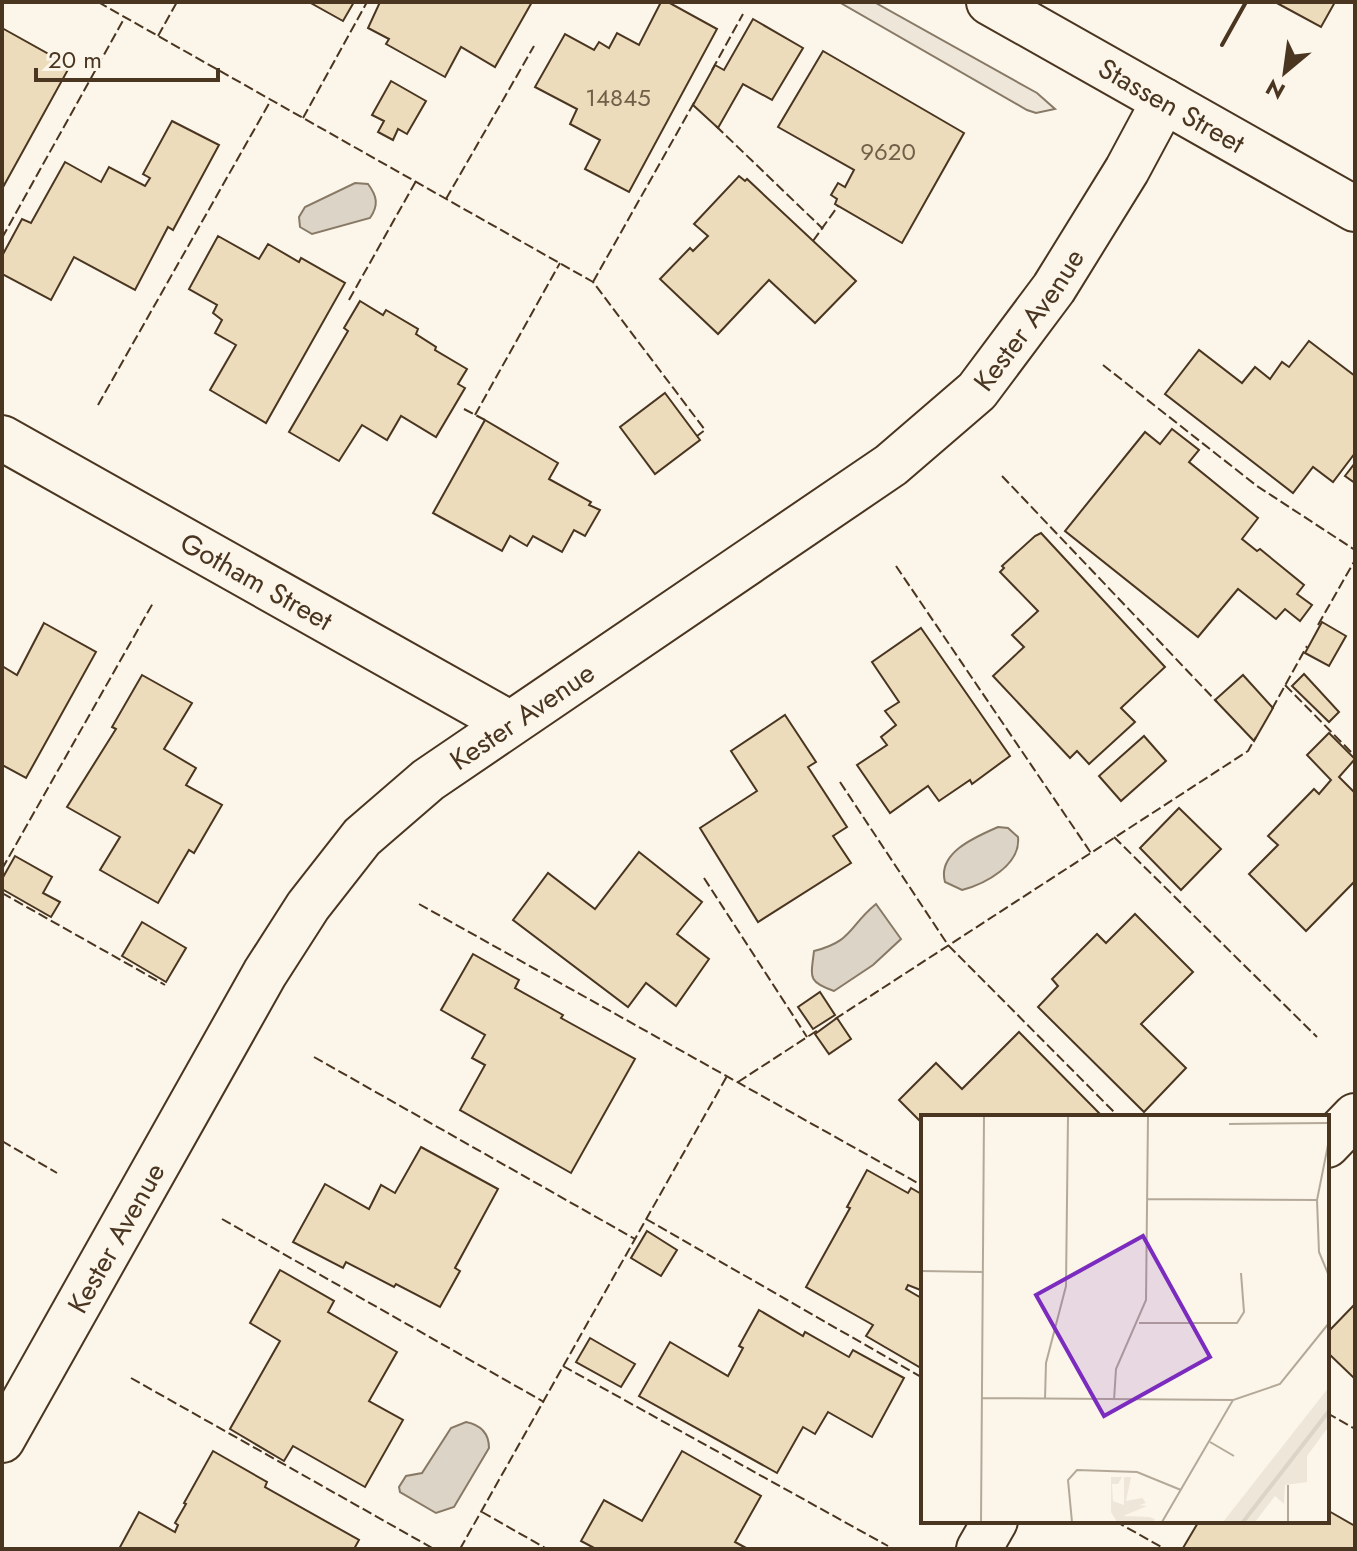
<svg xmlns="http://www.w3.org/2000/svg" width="1357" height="1551" viewBox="0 0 1357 1551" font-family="Jost,sans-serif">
<rect width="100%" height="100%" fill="#fbf6e9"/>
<!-- green -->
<polygon fill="#ede6d9" stroke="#887966" stroke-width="2" points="839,2 874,2 1037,93 1055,109 1036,113 1027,110"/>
<!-- water -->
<g fill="#dcd4c6" stroke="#887966" stroke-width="2">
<path d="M355,183l13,1c9,12 11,21 2,34l-58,16 -12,-7 -1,-10 6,-10z"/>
<path d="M998,827l10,1 10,9c3,28 -33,47 -56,53l-17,-8c-8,-29 30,-45 53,-55z"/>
<path d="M876,904l25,35 -28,26 -39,26c-27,-9 -23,-14 -20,-40 39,-10 34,-24 62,-47z"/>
<path d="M466,1422c15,3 23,11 23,26l-35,59 -18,6 -36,-21 -1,-5 7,-11 16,-3 29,-45z"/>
</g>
<!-- building -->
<g fill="#ecdcbc" stroke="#4a3520" stroke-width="2">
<polygon points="309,2 354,2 343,21"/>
<polygon points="380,2 532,2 495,67 461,47 445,77 386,44 389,39 368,28"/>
<polygon points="661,2 668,2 717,29 629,192 585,169 600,140 570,124 577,109 535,87 565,34 594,50 599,42 609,48 617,33 639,45"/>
<polygon points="1275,2 1335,2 1321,27"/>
<polygon points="753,19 803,48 772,100 743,84 718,128 693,105 715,65 724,70"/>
<polygon points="2,28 70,66 2,189"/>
<polygon points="823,51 964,133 902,243 835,204 837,199 831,195 838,183 845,187 854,170 778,127"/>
<polygon points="391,81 426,101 407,134 398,129 393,140 378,132 384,121 372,115"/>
<polygon points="172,121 219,145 173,230 168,227 135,290 74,257 51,300 2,274 2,256 22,219 31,223 65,162 101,182 109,167 145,186 150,178 143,174"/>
<polygon points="739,176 745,181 747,179 856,281 815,323 769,280 718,334 660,279 690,248 693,251 708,236 694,224"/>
<polygon points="218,236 259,259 268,244 299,262 301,258 345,283 266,423 210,390 236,345 215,333 222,320 213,313 217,305 189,289"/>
<polygon points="360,301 383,315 386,310 418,329 416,334 436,347 435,350 467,369 458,384 465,388 436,437 401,416 387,440 362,425 339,461 289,432 348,331 344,328"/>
<polygon points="1309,341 1355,376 1355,453 1333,482 1313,467 1293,493 1165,394 1199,350 1242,383 1255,367 1270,379 1282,362 1289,367"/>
<polygon points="665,393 700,440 655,474 620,427"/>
<polygon points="485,420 558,463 549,479 591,502 589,505 600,510 585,536 574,530 562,552 533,536 527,546 510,536 502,551 433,513"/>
<polygon points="1172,429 1199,450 1189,462 1258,518 1242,539 1257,551 1260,549 1304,585 1297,594 1312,605 1300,621 1285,609 1276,619 1238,589 1198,637 1065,531 1145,432 1160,444"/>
<polygon points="1355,463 1355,483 1345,476"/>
<polygon points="1041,533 1165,667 1121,708 1135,722 1089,764 1077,751 1070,758 993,676 1024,647 1012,635 1038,611 1000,572 1004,568 1002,566 1035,536"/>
<polygon points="1322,622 1346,636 1329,666 1305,653"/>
<polygon points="44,623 96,652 26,778 2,765 2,666 17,675"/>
<polygon points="921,628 1010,756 972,784 970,780 939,801 928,786 890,813 857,765 887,745 881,737 896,725 885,711 899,702 872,662"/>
<polygon points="1304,674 1339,712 1329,722 1292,686"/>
<polygon points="142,675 192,703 164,749 196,768 186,785 222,805 194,853 189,850 158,903 100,870 120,837 67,807 116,729 112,727"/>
<polygon points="1243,675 1273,708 1254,741 1215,700"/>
<polygon points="785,715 816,762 808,767 847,827 833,836 851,863 758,922 700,828 757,791 731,751"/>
<polygon points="1329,733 1355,759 1339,777 1355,793 1355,881 1306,931 1249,874 1278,845 1268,836 1314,789 1319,794 1331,780 1307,755"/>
<polygon points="1144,736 1166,761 1121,801 1099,776"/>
<polygon points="1179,808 1221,849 1181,890 1140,848"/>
<polygon points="639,852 702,902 677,934 709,959 676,1006 646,983 628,1007 513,920 548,873 595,909"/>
<polygon points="15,856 52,877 43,893 60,902 51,917 2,889 2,879"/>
<polygon points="1135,914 1193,972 1141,1024 1186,1068 1144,1112 1038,1007 1058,986 1052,979 1097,934 1106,943"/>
<polygon points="142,922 186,948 166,982 122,956"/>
<polygon points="473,954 519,980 515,988 563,1015 561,1018 635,1059 571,1173 460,1110 485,1065 472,1058 485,1035 441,1010"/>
<polygon points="820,992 835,1015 813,1029 798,1007"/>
<polygon points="837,1018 851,1039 829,1054 815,1034"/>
<polygon points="1019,1032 1103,1117 923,1117 923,1124 899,1100 936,1063 962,1089"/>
<polygon points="421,1147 498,1189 455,1268 460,1271 440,1307 396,1284 394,1287 346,1262 343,1268 293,1242 325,1184 369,1209 381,1185 395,1193"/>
<polygon points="867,1170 908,1193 911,1188 923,1195 923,1291 908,1285 906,1289 923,1299 921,1368 866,1336 873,1325 806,1287 850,1208 847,1207"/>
<polygon points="647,1231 677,1250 661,1276 631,1258"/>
<polygon points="280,1270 334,1301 328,1312 397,1352 369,1401 403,1420 365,1487 293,1446 284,1461 230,1429 280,1341 250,1323"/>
<polygon points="1355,1304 1355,1379 1327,1352 1327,1333"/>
<polygon points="759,1310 803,1336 805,1332 849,1357 853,1350 904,1378 872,1437 828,1412 815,1434 803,1427 777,1473 639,1396 670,1342 728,1376 743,1348 739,1346"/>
<polygon points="590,1338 635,1364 621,1387 576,1362"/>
<polygon points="213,1451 267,1482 265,1487 359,1540 354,1549 119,1549 139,1512 175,1532 178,1525 175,1523 186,1504 184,1503"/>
<polygon points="682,1451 761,1496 735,1542 748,1549 596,1549 581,1541 604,1500 642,1521"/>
<polygon points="1327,1510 1355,1526 1355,1549 1183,1548 1199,1521 1327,1521"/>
</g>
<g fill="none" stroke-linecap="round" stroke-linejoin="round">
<!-- minor casing -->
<g stroke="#4a3520" stroke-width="48">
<g id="minor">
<path id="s1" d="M989,2l366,207"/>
<path id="s2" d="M2,438l507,285"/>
<polyline points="1327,1145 1355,1116"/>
<path id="s3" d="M2,1440l263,-467 43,-67 54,-69 66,-57 463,-315 86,-74 77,-103 73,-118 37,-69"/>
<polyline points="979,1549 995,1521"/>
</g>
</g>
<!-- minor -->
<use href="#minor" stroke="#fbf6e9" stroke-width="44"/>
<!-- fence -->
<g stroke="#4a3520" stroke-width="2" stroke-dasharray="10 4" stroke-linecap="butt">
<polyline points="98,2 593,282 705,430 697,436"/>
<polyline points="158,36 177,2"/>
<polyline points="712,70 743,14"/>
<polyline points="303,118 367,2"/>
<polyline points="716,126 823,229"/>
<polyline points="446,199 534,46"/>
<polyline points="2,238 125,17"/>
<polyline points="813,241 838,206"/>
<polyline points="593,282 695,101"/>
<polyline points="349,300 416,181"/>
<polyline points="1103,365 1257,486 1355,550"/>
<polyline points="98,405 271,100"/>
<polyline points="464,409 485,420"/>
<polyline points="475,415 560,263"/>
<polyline points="1002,476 1217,702"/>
<polyline points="896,566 1091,853"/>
<polyline points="1318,625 1355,560"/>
<polyline points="1285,685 1355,756"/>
<polyline points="1272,709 1307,646"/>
<polyline points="840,782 948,945 1119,1117"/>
<polyline points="1114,837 1317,1037"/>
<polyline points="2,869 153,603"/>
<polyline points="704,878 807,1037"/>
<polyline points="2,893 165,985"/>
<polyline points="419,904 923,1186"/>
<polyline points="835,1019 1248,751 1256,737"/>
<polyline points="314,1057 635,1239"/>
<polyline points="738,1082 818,1030"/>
<polyline points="2,1141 57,1173"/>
<polyline points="222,1219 544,1402"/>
<polyline points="646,1219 923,1378"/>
<polyline points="563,1366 888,1546"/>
<polyline points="131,1378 434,1549"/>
<polyline points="1327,1413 1355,1429"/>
<polyline points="482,1512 547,1549"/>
<polyline points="1115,1521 1165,1549"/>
<polyline points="460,1549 727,1076"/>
</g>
<!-- wall -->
<polyline stroke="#4a3520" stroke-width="4" points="1222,45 1246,2"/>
</g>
<g text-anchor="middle" stroke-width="6" stroke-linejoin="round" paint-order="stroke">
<!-- number labels -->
<g font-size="24" fill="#725f47">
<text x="618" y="106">14845</text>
<text x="888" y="160">9620</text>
</g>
<!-- street labels -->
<g font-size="28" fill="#4a3520" stroke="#fbf6e9">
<text dy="10" stroke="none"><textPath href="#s1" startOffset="210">Stassen Street</textPath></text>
<text dy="10" stroke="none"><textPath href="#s3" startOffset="1552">Kester Avenue</textPath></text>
<text dy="10" stroke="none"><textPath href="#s2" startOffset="292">Gotham Street</textPath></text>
<text dy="10" stroke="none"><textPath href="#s3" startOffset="904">Kester Avenue</textPath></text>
<text dy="10" stroke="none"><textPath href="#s3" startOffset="232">Kester Avenue</textPath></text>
</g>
</g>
<!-- overview -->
<g transform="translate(921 1115)">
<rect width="408" height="408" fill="#fbf6e9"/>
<path d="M408,272v39l-22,30v26l-22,3 -1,19 -9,-8 -20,26h-32zM190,362h11l-4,7h-6l1,17 11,4v-28h7l-5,24 16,-3 4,5 -7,2 8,1 -24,10 26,1 6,2 -2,3h-36l-6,-10z" fill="#ede6d9"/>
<path fill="none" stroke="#dcd4c6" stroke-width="4" d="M322,407l86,-111"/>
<path fill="none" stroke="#b4a999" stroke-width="2" d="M308,9l100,-1M408,25l-12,60 2,52 10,24M226,84l170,1M0,156l62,1M218,208h98l7,-11 -3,-39M61,283l251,2M124,284l1,-36 20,-77 2,-170M193,285l2,-31 30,-69 2,-184M289,327l24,14M60,407l3,-406M151,407l-4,-42 9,-10 60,2 44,18M241,407l71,-122 47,-16 49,-61M367,407v-37"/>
<path fill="#7b2cbf" fill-opacity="0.15" stroke="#7b2cbf" stroke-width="4" d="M222,121l67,121 -106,59 -68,-121z"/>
<rect width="408" height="408" fill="none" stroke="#4a3520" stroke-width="4"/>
</g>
<!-- border -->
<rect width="1357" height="1551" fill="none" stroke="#4a3520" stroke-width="8"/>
<!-- north arrow -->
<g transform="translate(1285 72) rotate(209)" stroke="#fbf6e9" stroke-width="6" paint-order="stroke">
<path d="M0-6L14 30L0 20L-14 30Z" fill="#4a3520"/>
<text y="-12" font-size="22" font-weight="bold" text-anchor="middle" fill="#4a3520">N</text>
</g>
<!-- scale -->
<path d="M36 68v12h182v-12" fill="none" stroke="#4a3520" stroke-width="4"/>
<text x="48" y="68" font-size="24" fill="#4a3520" stroke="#fbf6e9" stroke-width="6" paint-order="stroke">20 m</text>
</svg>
